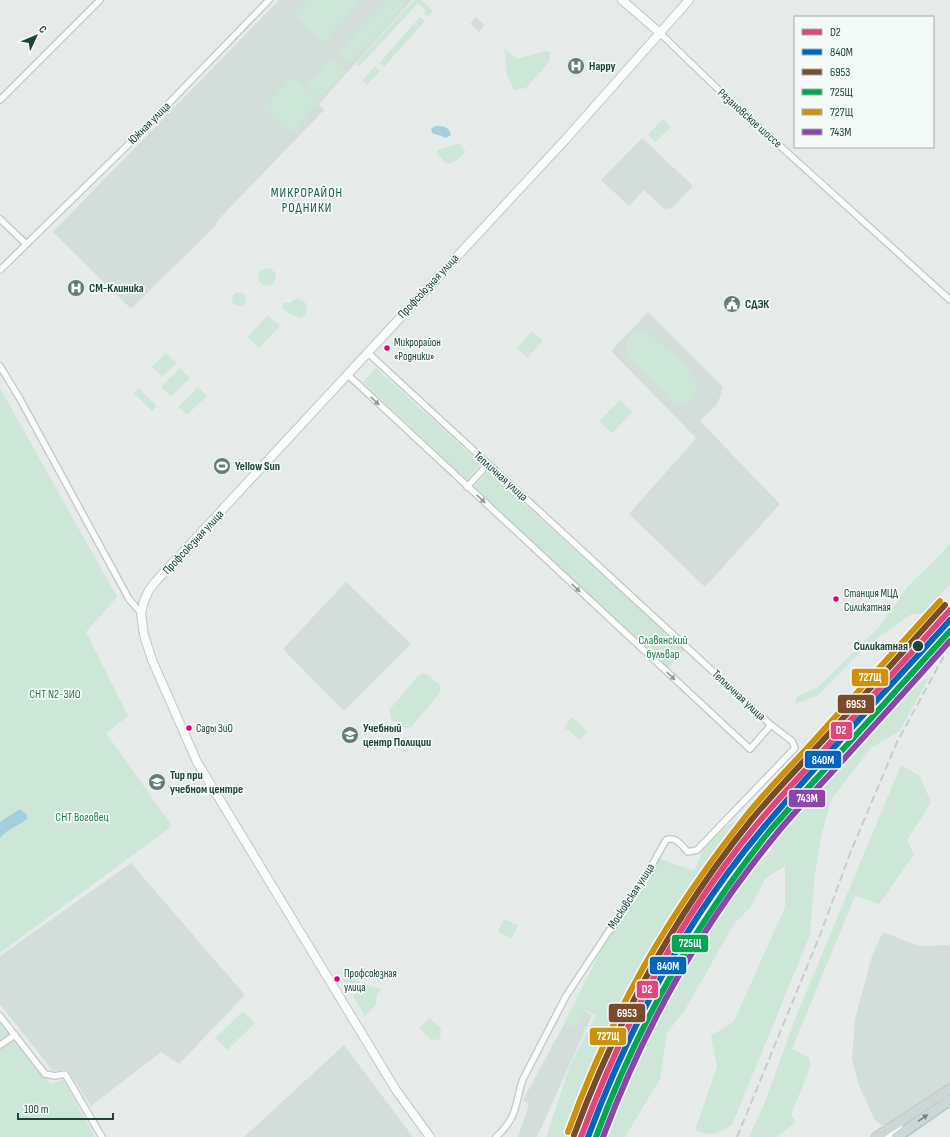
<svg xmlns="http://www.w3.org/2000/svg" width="950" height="1137" viewBox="0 0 950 1137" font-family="'Sofia Sans Condensed',sans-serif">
<rect width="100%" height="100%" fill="#e6ebea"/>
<!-- built -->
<g fill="#d3deda">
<polygon points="279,0 412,0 319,104 324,110 219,219 215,226 131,309 53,232"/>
<polygon points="476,17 485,25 479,32 470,24"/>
<polygon points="642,138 693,186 672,208 664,209 644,190 629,206 601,180"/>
<polygon points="648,312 723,387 718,403 700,421 780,504 705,587 629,514 696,438 611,351"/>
<polygon points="346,582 411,644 344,711 283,649"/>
<polygon points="131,863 245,995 179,1064 161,1052 91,1106 67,1069 53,1071 0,1004 0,956"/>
<polygon points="883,932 919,946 950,945 950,1084 890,1124 881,1125 875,1120 859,1086 852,1059 855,1019 872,956"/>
<polygon points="574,1006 592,1015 537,1137 518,1137 529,1104 523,1100"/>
<polygon points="344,1045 413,1137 244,1137"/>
</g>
<!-- green -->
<g fill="#cde6d8">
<polygon points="307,0 361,0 324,43 293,14"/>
<polygon points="386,0 408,1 350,64 338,53"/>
<polygon points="414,0 422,0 433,11 428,17 424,14 426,11 418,3 360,66 356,66 359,60"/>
<polygon points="420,17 425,21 384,67 379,63"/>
<polygon points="504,48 517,59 546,51 550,52 550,61 526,88 514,90 507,75"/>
<polygon points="332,57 346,70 320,99 305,86"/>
<polygon points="375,66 380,71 367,85 362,81"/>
<polygon points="292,77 319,102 290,133 263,108"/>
<polygon points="663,119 671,127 655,142 648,134"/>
<polygon points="459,143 466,152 454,162 447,164 436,153 438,150"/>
<circle cx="267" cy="277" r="9"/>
<circle cx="239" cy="299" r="7"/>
<path d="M297,298l8,4 2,7c-4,17 -16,5 -24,0v-6h6z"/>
<polygon points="268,315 280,326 259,348 247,337"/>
<polygon points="532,331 543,341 527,358 517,348"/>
<path d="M643,331l9,4c12,12 34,29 43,43 3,6 3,15 -2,20 -6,6 -13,6 -21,4l-45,-46c-4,-13 2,-23 16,-25z"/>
<polygon points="166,353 176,363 162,377 152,367"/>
<polygon points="180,368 190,378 171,397 161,387"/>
<polygon points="376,368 481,464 467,480 363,382"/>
<polygon points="198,387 207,396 187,415 178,407"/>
<polygon points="0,388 117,597 86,632 128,716 106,733 172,826 0,953"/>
<polygon points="139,388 157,406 152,411 134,393"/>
<polygon points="620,400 633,412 612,433 599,421"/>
<polygon points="488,471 685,650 668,668 474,487"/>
<polygon points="950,543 950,584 922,614 912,614 867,645 817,696 795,704 797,696 818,687 878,628 909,585 939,556"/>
<path d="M423,673l4,1 13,11v8l-28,33c-9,5 -15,-3 -22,-8v-9l28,-33z"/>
<path d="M910,676l7,8 12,-7 -29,54 -29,17 -40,52 -10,37 -6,37 -5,61 -78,190c-16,9 -20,12 -37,5l22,-63 -6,-31 23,-15 51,-114v-41l-20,13 -15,29 -16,16 -49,86 -18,23 -7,46 -35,58h-31l24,-62 38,-77 43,-74 70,-71 24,-42 34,-45z"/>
<polygon points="572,717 587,731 580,740 564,727"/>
<path d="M804,754l2,4c-56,67 -112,134 -156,209 -31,54 -56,112 -79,170h-25l24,-71 26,-51 -12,-5 -9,18 -10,-6 48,-96 47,-67 34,12 10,-23 15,-17 23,-14 27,-25z"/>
<polygon points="901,765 920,776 931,803 907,840 914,855 879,904 855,896 792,1049 809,1058 811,1065 791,1115 796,1122 777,1137 749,1137 765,1102 795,1019"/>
<polygon points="504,919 518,925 512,938 498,932"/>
<polygon points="346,970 354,979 361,981 350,992 342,979"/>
<polygon points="365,985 382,989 377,994 376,1005 365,1016 353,996"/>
<polygon points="243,1011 255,1023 227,1050 215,1038"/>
<polygon points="430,1018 441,1029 440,1040 430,1039 419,1028"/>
<polygon points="0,1019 50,1084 64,1080 95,1137 0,1137"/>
</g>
<!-- water -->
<g fill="#a2cede">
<path d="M435,126c8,0 14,0 16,9l-5,3c-5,-3 -10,-3 -14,-5l-1,-4z"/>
<path d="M20,809l7,6v4c-10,8 -19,9 -27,19v-16z"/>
</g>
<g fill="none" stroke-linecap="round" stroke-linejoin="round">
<!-- stream -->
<polyline stroke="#a2cede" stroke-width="2" points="906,1137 950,1106"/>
<!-- street casing -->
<g stroke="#c3c8c7" stroke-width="8">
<g id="street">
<polyline points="660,33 725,96 950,300"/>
<polyline points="0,100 100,0"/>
<polyline points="0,219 26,244"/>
<polyline points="0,270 138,135 269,0"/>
<polyline points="0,366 20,399 129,599 141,613"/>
<polyline points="347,374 750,749 771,725 367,352"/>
<polyline points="467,487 488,464"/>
<polyline points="0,1016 45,1074 55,1076 65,1074 102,1137"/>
<polyline points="0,1045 15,1035"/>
<path d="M496,1137c23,-21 18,-32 27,-58l43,-83 82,-124 18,-32c10,-4 16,6 22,12l9,-2 98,-102 -3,-7 -21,-16"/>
</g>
</g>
<!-- secondary casing -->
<g stroke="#c1c9c7" stroke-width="10">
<g id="secondary">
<polyline points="622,0 660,33"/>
<polyline points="430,1137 396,1090 197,762 152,660 144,635 141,613 144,601 149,590 157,580 565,140 689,0"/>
<polyline points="889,1137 899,1124"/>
</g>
</g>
<!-- primary casing -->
<g stroke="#bdc7c6" stroke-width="11">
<g id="primary">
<polyline points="876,1137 950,1089"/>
<polyline points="896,1137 950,1100"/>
</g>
</g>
<!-- street -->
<use href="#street" stroke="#fbfcfc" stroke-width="5.5"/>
<!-- secondary -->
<use href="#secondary" stroke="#fbfcfc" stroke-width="8"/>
<!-- primary -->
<use href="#primary" stroke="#cdd7d6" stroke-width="9"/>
<!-- rail -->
<polyline stroke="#c7cccb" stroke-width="2" stroke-dasharray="8 4" stroke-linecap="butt" points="737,1137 820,935 851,851 897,742 950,645"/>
<!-- rail-1 casing -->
<g stroke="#f4faf8" stroke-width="9">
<path id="rail-1" d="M581,1137c42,-113 99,-220 177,-314 20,-24 42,-47 63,-70 43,-48 86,-95 129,-143"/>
</g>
<!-- rail-2 casing -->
<g stroke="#f4faf8" stroke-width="9">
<path id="rail-2" d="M588,1137c42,-112 99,-219 176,-310 60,-71 124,-138 186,-207"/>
</g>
<!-- rail-3 casing -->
<g stroke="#f4faf8" stroke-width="9">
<path id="rail-3" d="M574,1135c43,-115 101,-221 178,-316 20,-24 42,-47 63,-70 44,-48 87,-96 130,-144"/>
</g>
<!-- rail-4 casing -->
<g stroke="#f4faf8" stroke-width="9">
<path id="rail-4" d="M596,1137c41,-111 98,-211 172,-304 19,-23 40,-45 60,-67 41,-45 81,-90 122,-135"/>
</g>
<!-- rail-5 casing -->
<g stroke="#f4faf8" stroke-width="9">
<path id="rail-5" d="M568,1132c43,-118 100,-218 178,-316 20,-25 43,-48 64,-71 43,-48 86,-96 130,-144"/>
</g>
<!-- rail-6 casing -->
<g stroke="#f4faf8" stroke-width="9">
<path id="rail-6" d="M603,1137c41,-109 97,-210 171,-300 18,-23 39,-44 59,-66 39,-43 78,-86 117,-130"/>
</g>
<!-- rail-1 -->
<use href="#rail-1" stroke="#df477c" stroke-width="6"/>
<!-- rail-2 -->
<use href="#rail-2" stroke="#0065bd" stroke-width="6"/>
<!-- rail-3 -->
<use href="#rail-3" stroke="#7a4b2a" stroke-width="6"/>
<!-- rail-4 -->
<use href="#rail-4" stroke="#00a651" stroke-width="6"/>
<!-- rail-5 -->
<use href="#rail-5" stroke="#cc920c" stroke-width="6"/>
<!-- rail-6 -->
<use href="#rail-6" stroke="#8e44ad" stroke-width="6"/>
</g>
<!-- one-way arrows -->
<defs><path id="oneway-solid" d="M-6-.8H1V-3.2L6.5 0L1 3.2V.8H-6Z"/></defs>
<g fill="#8e9f9c">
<use href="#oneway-solid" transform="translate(375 401) rotate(43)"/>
<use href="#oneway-solid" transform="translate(481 499) rotate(43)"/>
<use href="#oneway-solid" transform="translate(576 588) rotate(43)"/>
<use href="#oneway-solid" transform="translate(671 676) rotate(43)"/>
</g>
<use fill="#6e8582" href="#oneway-solid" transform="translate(923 1118) rotate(-35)"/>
<!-- icons -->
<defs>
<g id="hospital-disc" transform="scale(0.9)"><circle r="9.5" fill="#657d7a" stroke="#f4faf8"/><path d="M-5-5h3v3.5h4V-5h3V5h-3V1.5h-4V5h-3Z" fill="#fff"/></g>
<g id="civic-disc" transform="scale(0.9)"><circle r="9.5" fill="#657d7a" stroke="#f4faf8"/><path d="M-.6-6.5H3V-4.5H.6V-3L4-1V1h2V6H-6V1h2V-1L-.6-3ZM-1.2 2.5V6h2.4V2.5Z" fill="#fff"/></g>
<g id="stadium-disc" transform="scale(0.9)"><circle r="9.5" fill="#657d7a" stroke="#f4faf8"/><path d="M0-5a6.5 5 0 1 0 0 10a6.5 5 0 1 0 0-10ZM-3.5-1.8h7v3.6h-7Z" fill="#fff"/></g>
<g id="university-disc" transform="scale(0.9)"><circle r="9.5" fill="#657d7a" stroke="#f4faf8"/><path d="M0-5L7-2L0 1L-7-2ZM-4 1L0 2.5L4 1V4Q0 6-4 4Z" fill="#fff"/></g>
</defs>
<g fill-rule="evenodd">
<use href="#hospital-disc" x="576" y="66"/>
<use href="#hospital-disc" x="76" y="288"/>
<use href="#civic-disc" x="732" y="304"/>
<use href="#stadium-disc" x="222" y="466"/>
<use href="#university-disc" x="350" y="735"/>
<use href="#university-disc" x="157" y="782"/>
</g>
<!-- markers -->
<g fill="#e5007d" stroke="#f4faf8" stroke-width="1.5">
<circle cx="387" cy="348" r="3.5"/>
<circle cx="836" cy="599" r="3.5"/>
<circle cx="189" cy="728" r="3.5"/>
<circle cx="337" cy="979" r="3.5"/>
</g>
<circle fill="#20423d" stroke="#f4faf8" stroke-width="1.5" cx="918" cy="646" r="6"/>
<g text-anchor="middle" stroke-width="3.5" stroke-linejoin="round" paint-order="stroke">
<!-- bus labels -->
<g font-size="11" fill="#20423d" stroke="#f4faf8" text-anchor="start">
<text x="394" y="346">Микрорайон<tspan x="394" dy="14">«Родники»</tspan></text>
<text x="844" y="597">Станция МЦД<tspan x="844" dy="14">Силикатная</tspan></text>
<text x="196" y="732">Сады ЗиО</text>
<text x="344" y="977">Профсоюзная<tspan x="344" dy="14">улица</tspan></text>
</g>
<!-- poi labels -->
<g font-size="12" font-weight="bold" fill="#20423d" stroke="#f4faf8" text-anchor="start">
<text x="589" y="70">Happy</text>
<text x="89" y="292">СМ-Клиника</text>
<text x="745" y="308">СДЭК</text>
<text x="235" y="470">Yellow Sun</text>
<text x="363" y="732">Учебный<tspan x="363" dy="14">центр Полиции</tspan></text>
<text x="170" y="779">Тир при<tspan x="170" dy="14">учебном центре</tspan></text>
</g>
<!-- street labels -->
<g font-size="12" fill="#20423d" stroke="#f4faf8">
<text transform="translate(750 118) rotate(42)" y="4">Рязановское шоссе</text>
<text transform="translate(149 123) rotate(-45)" y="4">Южная улица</text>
<text transform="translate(428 286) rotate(-47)" y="4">Профсоюзная улица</text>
<text transform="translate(501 476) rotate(42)" y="4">Тепличная улица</text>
<text transform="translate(193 542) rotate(-47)" y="4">Профсоюзная улица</text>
<text transform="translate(739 695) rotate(43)" y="4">Тепличная улица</text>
<text transform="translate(631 896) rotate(-57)" y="4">Московская улица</text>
</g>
<!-- park labels -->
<g font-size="12" fill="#257e53" stroke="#f4faf8">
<text x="663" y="644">Славянский<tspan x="663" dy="14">бульвар</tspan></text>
<text x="55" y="698">СНТ N2-ЗИО</text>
<text x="82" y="821">СНТ Воговец</text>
</g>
<!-- stop labels -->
<g font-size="12" font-weight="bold" fill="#20423d" stroke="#f4faf8" text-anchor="end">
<text x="908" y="650">Силикатная</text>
</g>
<!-- neighbourhood labels -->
<g font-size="13" letter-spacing="1" fill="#195750" stroke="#f4faf8">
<text x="307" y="197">МИКРОРАЙОН<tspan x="307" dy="15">РОДНИКИ</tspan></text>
</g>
</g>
<g stroke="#f4faf8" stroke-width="1.5">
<rect x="851" y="668" width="38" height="19" rx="4" fill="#cc920c"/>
<rect x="837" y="694" width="38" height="20" rx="4" fill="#7a4b2a"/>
<rect x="830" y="721" width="23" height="19" rx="4" fill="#df477c"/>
<rect x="804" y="750" width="38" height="19" rx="4" fill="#0065bd"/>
<rect x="788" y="789" width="38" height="19" rx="4" fill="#8e44ad"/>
<rect x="671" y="934" width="38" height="19" rx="4" fill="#00a651"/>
<rect x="649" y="956" width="38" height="19" rx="4" fill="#0065bd"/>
<rect x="636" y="980" width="23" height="19" rx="4" fill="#df477c"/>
<rect x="608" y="1003" width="38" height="20" rx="4" fill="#7a4b2a"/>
<rect x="589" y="1027" width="38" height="19" rx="4" fill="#cc920c"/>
</g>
<g font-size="11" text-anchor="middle" font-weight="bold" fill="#fff">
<text x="870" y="681">727Щ</text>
<text x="856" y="708">6953</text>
<text x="841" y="734">D2</text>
<text x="823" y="764">840М</text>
<text x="807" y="802">743М</text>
<text x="690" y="947">725Щ</text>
<text x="668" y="970">840М</text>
<text x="647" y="993">D2</text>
<text x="627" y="1017">6953</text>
<text x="608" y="1040">727Щ</text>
</g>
<!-- legend -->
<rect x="794" y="16" width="140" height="132" fill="#f4faf8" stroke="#9fb0ad"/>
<rect x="802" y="29" width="20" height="6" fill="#df477c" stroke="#9fb0ad"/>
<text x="830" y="36" font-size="12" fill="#20423d">D2</text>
<rect x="802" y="49" width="20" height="6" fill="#0065bd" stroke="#9fb0ad"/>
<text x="830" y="56" font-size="12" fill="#20423d">840М</text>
<rect x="802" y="69" width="20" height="6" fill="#7a4b2a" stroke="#9fb0ad"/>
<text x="830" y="76" font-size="12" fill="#20423d">6953</text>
<rect x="802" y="89" width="20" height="6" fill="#00a651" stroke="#9fb0ad"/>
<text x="830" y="96" font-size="12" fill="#20423d">725Щ</text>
<rect x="802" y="109" width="20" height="6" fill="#cc920c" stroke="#9fb0ad"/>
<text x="830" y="116" font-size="12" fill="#20423d">727Щ</text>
<rect x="802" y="129" width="20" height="6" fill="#8e44ad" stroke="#9fb0ad"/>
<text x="830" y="136" font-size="12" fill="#20423d">743М</text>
<!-- north arrow -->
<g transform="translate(36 36) rotate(46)" stroke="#f4faf8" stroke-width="3" paint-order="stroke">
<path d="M0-3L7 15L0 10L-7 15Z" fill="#20423d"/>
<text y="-6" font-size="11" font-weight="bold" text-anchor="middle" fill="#20423d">С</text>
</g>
<!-- scale -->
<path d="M18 1113v6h95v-6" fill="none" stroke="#20423d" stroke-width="2"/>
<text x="24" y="1113" font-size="12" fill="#20423d" stroke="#f4faf8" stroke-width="3" paint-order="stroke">100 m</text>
</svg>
